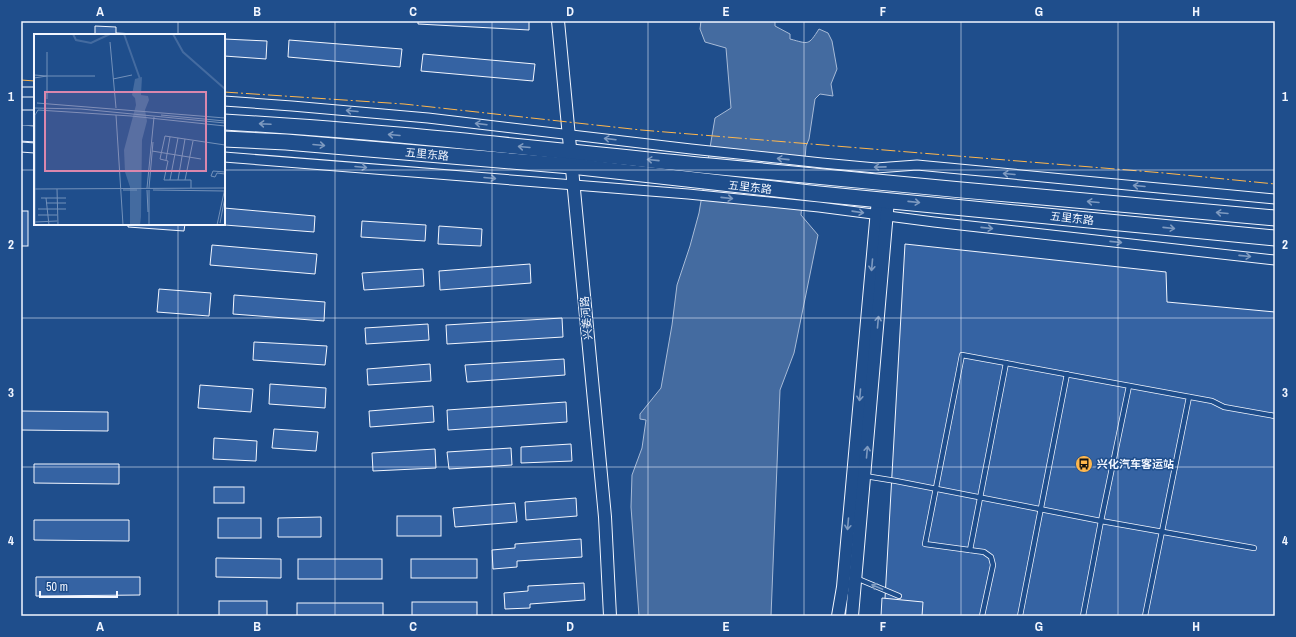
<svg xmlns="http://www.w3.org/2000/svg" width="1296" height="637" viewBox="0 0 1296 637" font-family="'Archivo Narrow','Noto Sans SC',sans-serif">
<rect width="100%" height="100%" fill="#1f4e8c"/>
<!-- water -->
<path fill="#446ba0" stroke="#a8bbd7" d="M701,21h74v5l15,8v5c19,5 18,7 29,-10l9,4 4,8 5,28 -6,15 2,12 -13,-2 -5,5 -6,40 -3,7 -5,69 17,20 -24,118 -14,37 -9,226h-132l-8,-109 1,-32 10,-27 4,-28 -6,-1v-5l21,-26 11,-63 5,-40 13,-39 9,-33 16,-95 16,-10 -5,-60 -21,-6 -5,-13z"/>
<!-- building -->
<g fill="#3563a3" stroke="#f2f6ff">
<polygon points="418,21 529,21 529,30 418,24"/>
<polygon points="95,26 116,27 116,33 156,35 95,35"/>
<polygon points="224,39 267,41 266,59 224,56"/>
<polygon points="289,40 402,49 400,67 288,57"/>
<polygon points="423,54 535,64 533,81 421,71"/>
<polygon points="224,208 315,216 314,232 212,224 224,224"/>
<rect x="21" y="211" width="7" height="35"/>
<polygon points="362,221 426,225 425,241 361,237"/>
<polygon points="128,224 185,224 184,231 128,227"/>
<polygon points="439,226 482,229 481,246 438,244"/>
<polygon points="905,244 1166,272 1167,302 1275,312 1275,616 884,616"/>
<polygon points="212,245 317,254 315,274 210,265"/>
<polygon points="530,264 531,283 440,290 439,271"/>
<polygon points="423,269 424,286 364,290 362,273"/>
<polygon points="159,289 211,293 209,316 157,312"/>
<polygon points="234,295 325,302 324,321 233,314"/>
<polygon points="562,318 563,337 447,344 446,325"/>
<polygon points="428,324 429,340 366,344 365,328"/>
<polygon points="254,342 327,346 325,365 253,360"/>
<polygon points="564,359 565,375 467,382 465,365"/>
<polygon points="430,364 431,381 368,385 367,369"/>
<polygon points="270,384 326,388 325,408 269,404"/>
<polygon points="200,385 253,389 251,412 198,408"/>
<polygon points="566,402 567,422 448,430 447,410"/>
<polygon points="433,406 434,422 370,427 369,411"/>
<polygon points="21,411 108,412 108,431 21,430"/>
<polygon points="274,429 318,432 316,451 272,448"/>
<polygon points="214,438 257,441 256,461 213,459"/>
<polygon points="571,444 572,461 521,463 521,447"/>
<polygon points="511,448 512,465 449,469 447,452"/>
<polygon points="435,449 436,468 373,471 372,453"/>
<polygon points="34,464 119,464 119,484 34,483"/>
<rect x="214" y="487" width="30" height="16"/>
<polygon points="576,498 577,516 526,520 525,502"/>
<polygon points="515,503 517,522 455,527 453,508"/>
<rect x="397" y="516" width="44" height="20"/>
<polygon points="321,517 321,537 278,537 278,518"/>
<rect x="218" y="518" width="43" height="20"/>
<polygon points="34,520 129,520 129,541 34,540"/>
<polygon points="581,539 582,557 517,561 517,567 493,569 492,550 515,548 515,544"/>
<polygon points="216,558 281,559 281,578 216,577"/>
<rect x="298" y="559" width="84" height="20"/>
<rect x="411" y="559" width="66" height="19"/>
<polygon points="36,577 140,577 140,595 36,596"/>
<polygon points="584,583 585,600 530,604 530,608 505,609 504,593 528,591 528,586"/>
<polygon points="882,598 923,602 922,616 881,616"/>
<rect x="219" y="601" width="48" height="15"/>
<rect x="412" y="602" width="65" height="14"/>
<rect x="297" y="603" width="86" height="13"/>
</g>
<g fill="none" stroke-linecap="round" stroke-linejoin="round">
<!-- service casing -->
<g stroke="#f2f6ff" stroke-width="6">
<g id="service">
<polyline points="865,476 896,481 1101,521 1254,548"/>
<polyline points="970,550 1006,363"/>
<polyline points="856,578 899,596"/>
<polyline points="982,616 993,565 991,557 984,552 925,544 962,355 1212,401 1224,407 1275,416"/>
<polyline points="1020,616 1067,374"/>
<polyline points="1083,616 1101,521 1129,386"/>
<polyline points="1145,616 1189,397"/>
</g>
</g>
<!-- minor casing -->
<g stroke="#f2f6ff" stroke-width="11">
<g id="minor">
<polyline points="21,92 35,92"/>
<polyline points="224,101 292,106 428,118 691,149 822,163 876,168 917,165 1275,199"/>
<polyline points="21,147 35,148"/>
<polyline points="224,157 688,194 819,207 934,222 1275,260"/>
</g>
</g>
<!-- tertiary casing -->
<g stroke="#f2f6ff" stroke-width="14">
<g id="tertiary">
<polyline points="558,21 605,517 610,616"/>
<polyline points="838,616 843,587 878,199"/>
<polyline points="852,616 888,200"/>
</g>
</g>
<!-- primary casing -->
<g stroke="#f2f6ff" stroke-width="17">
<g id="primary">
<polyline points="21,118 35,118"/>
<path d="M224,122c162,9 324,28 486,44 188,19 377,35 565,52"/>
<polyline points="21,133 35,134"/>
<polyline points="224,139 286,142 571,166 819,194 1275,238"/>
</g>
</g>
<!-- service -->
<use href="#service" stroke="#1f4e8c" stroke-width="4.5"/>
<!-- minor -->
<use href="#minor" stroke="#1f4e8c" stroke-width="9"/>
<!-- tertiary -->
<use href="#tertiary" stroke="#1f4e8c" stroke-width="12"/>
<!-- primary -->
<use href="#primary" stroke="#1f4e8c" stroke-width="15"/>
<!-- power -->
<g stroke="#ffb74d" stroke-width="1" stroke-dasharray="14 3 2 3" stroke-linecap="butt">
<polyline points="21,80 35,81"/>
<polyline points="224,92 404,104 641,130 1164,173 1275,184"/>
</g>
</g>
<!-- one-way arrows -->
<defs><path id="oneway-shaft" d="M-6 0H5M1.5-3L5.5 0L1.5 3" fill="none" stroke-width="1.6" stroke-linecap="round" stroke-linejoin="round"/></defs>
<g stroke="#7e9ac0">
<use href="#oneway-shaft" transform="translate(352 111) rotate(-175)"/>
<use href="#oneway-shaft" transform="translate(265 124) rotate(-177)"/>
<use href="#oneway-shaft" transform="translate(481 124) rotate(-173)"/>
<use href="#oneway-shaft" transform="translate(394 135) rotate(-175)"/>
<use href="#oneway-shaft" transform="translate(610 139) rotate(-173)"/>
<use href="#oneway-shaft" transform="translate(319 145) rotate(5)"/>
<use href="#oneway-shaft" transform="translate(524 147) rotate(-175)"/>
<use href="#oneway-shaft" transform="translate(783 159) rotate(-174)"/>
<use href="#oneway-shaft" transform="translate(653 160) rotate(-174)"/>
<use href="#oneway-shaft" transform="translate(361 167) rotate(5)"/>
<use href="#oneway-shaft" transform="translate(880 167) rotate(179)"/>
<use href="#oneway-shaft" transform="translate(1009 174) rotate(-175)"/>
<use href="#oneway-shaft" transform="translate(490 178) rotate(5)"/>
<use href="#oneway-shaft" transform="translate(1139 186) rotate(-175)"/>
<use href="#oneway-shaft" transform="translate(727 198) rotate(6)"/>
<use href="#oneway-shaft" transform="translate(914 202) rotate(6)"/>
<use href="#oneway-shaft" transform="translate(1093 202) rotate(-175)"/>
<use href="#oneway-shaft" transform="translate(858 212) rotate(8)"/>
<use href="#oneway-shaft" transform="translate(1222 213) rotate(-175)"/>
<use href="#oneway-shaft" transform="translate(987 228) rotate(6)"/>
<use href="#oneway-shaft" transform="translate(1169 228) rotate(6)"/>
<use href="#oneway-shaft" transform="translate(1116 242) rotate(6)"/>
<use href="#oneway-shaft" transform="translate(1245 256) rotate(6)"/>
<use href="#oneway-shaft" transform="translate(872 265) rotate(95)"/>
<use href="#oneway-shaft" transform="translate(878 322) rotate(-85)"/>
<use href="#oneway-shaft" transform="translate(860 395) rotate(95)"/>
<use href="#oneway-shaft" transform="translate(867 452) rotate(-85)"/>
<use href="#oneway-shaft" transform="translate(848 524) rotate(95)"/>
<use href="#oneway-shaft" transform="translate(877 587) rotate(-157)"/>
</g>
<!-- grid -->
<path fill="none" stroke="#f2f6ff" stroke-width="1" stroke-opacity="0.55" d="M178,21v14M335,21v595M492,21v595M648,21v595M804,21v595M961,21v595M1118,21v595M21,170h14M224,170h1051M178,224v392M21,318h1254M21,467h1254"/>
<!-- icons -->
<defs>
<g id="bus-disc" transform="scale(0.9)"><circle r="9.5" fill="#ffb74d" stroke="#1f4e8c"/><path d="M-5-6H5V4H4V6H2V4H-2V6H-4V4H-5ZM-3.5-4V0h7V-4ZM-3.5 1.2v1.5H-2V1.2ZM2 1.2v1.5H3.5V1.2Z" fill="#111"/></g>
</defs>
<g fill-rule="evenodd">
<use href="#bus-disc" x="1084" y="464"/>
</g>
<g text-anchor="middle" stroke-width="3" stroke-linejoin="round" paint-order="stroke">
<!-- street labels -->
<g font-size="11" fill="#f2f6ff" stroke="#1f4e8c">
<text transform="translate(427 154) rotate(5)" y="4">五里东路</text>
<text transform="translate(750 187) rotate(6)" y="4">五里东路</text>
<text transform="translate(1072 218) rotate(6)" y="4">五里东路</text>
<text transform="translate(586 318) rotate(-95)" y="4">兴姜河路</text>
</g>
<!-- poi labels -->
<g font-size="11" font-weight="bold" fill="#f2f6ff" stroke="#1f4e8c" text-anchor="start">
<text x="1097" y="468">兴化汽车客运站</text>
</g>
</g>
<!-- overview -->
<g transform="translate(34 34)">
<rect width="191" height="191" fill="#1f4e8c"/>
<path d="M108,43l-1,18 7,1 1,4 -4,10 2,11 -5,19 -1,77 -1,8h-10v-38l-5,-15 -1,-22 12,-45 -1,-7 -3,-3 3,-16z" fill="#446ba0"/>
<path fill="none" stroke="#446ba0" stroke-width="2" d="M39,0l3,6 15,3 19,-9M90,0l16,45M139,0l10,18 42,37"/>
<path fill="none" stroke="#7391ba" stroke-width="1" d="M76,8l6,66M13,18v47M0,41l13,1 -13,2M13,42h48M79,45l19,-4M3,69l188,15M0,74l47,1 144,14M82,81l7,110M127,81l64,6M118,117l49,8M132,126l4,-23M191,138l-12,-1 -2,5 4,1 2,-4 8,1M136,146l8,-42M144,146l7,-41M151,146l8,-39M113,154l7,-71M115,154l4,-46M157,154v-8h-27l4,-19 -8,-2 5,-23 60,9M0,155l191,-1M23,155l1,36M89,156h14M113,156l1,22M119,156l72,1M7,164h25M12,164l3,27M12,169h20M4,175h28M4,181h19M1,188l22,-1M186,189l5,-26M1,191v-110l3,-5 93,6 94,10M115,191v-35M183,191l8,-37"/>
<path fill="#da87ad" fill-opacity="0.15" stroke="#da87ad" stroke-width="2" d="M11,58h161v79h-161z"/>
<rect width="191" height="191" fill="none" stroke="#f2f6ff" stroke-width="2"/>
</g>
<!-- border -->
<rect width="1296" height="637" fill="none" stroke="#1f4e8c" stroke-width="44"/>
<!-- scale -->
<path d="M40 591v6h77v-6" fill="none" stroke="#f2f6ff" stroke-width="2"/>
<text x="46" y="591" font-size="12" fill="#f2f6ff" stroke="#1f4e8c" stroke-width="3" paint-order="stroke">50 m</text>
<rect x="22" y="22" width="1252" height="593" fill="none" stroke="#f2f6ff" stroke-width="1.5"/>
<g font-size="13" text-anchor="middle" font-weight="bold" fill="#f2f6ff">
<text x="100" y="16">A</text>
<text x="257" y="16">B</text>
<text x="413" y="16">C</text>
<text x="570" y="16">D</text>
<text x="726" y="16">E</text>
<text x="883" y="16">F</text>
<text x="1039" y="16">G</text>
<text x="1196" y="16">H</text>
<text x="11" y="101">1</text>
<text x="1285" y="101">1</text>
<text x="11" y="249">2</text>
<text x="1285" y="249">2</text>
<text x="11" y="397">3</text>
<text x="1285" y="397">3</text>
<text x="11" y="545">4</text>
<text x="1285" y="545">4</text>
<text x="100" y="631">A</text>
<text x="257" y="631">B</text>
<text x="413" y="631">C</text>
<text x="570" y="631">D</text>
<text x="726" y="631">E</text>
<text x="883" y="631">F</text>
<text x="1039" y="631">G</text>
<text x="1196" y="631">H</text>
</g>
</svg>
